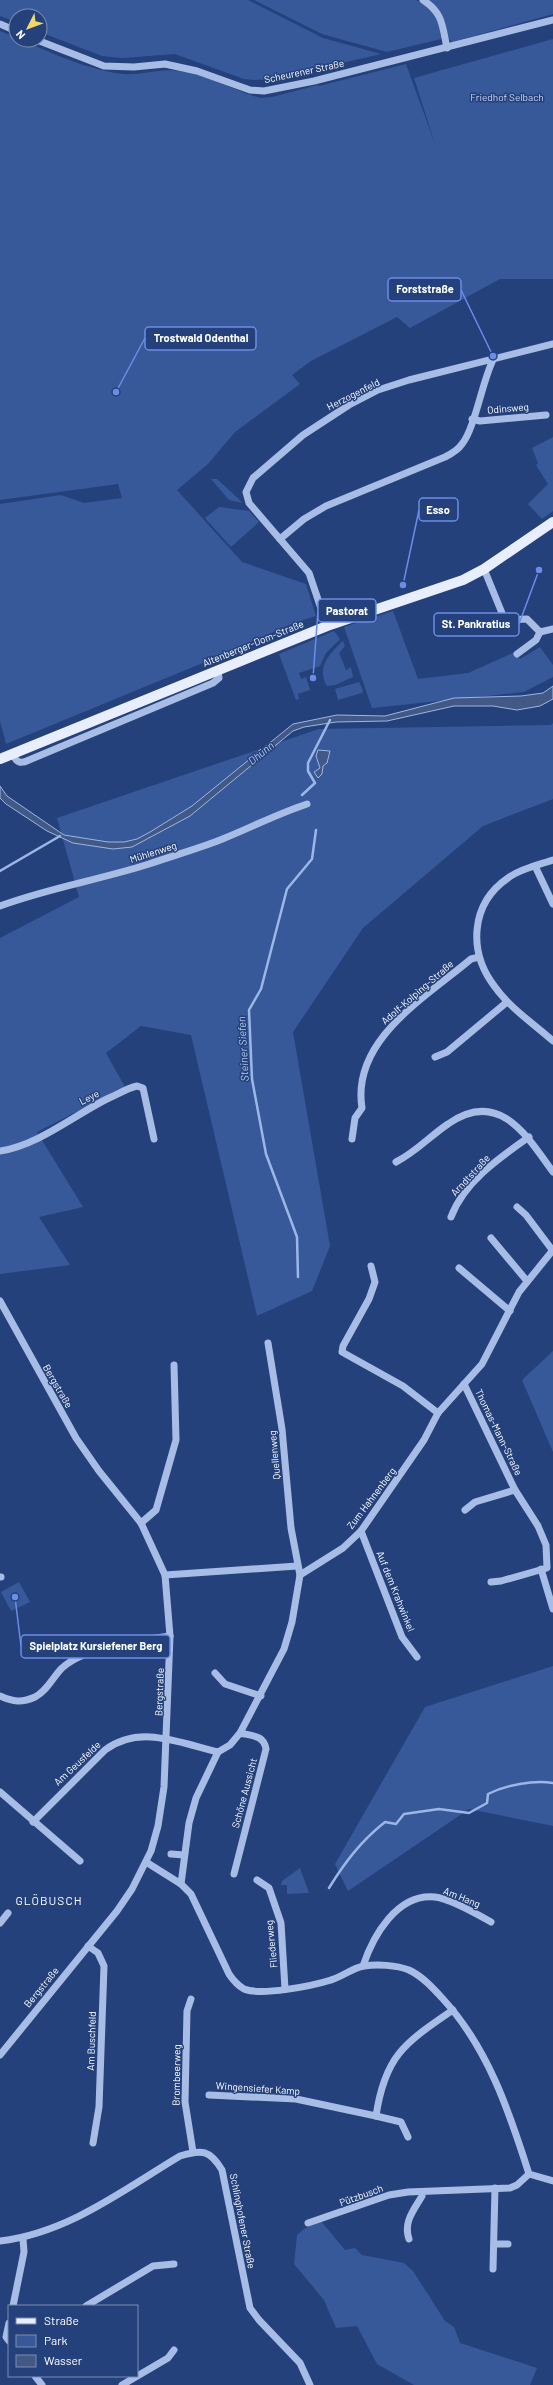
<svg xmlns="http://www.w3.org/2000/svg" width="553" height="2385" viewBox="0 0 553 2385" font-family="Barlow,sans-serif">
<rect width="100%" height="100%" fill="#24417c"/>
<!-- green -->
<g fill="#37599a">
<polygon points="0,0 248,0 323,38 381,54 274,79 254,80 244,79 175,54 123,58 102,56 40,32 40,16 16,16 16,22 0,16"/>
<path d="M254,0h162c17,8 24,21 25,39l-54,13 -65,-18z"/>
<path d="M425,0h128v14l-101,28c-14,-14 -1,-28 -27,-42z"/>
<path d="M0,31c38,15 78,37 122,43 18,2 38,-6 58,-3 28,3 53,20 81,27l11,-1 46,-12 1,1 87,-22 29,80 -21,-66 139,-39v240h-53l-90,49 -13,-11 -86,44 -19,14 8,9 -65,48 -27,32 -31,26 65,72 64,22 10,32 -22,7 -84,37 -204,84 -6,-23v-217l61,-9 23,8 38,-5 -4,-14 -118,16z"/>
<polygon points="553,437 553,511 542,519 528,504 548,484 536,465 538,463 532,448"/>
<polygon points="211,479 217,479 243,503 229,500"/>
<polygon points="219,507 249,511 259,522 231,547 205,518"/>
<polygon points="393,611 418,679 468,673 515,652 520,659 540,647 553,665 553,677 524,692 372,708 344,627"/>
<polygon points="334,631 340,639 326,653 320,666 299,673 301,679 306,677 310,690 298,694 299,699 296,700 279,654"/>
<path d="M343,641l2,5 -6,7 7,17 5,-3 2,10 -18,8 -8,1c-11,-19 3,-33 16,-45z"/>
<polygon points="359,682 363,690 362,693 338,700 335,689"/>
<polygon points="553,723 553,799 483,826 363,928 293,1032 330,1246 312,1291 257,1316 191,1035 141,1026 106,1053 125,1087 37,1132 83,1207 39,1217 70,1265 0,1274 0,938 79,897 57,818 319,729 551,725"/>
<polygon points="553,1351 553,1452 522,1380"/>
<polygon points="19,1582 30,1602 11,1611 1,1592"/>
<polygon points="553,1666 553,1826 469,1809 348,1891 335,1864 425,1707"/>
<polygon points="300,1868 309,1893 287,1894 287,1885 281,1885 282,1881"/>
<polygon points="321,2221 345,2250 355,2248 362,2255 404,2263 413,2271 445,2321 454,2327 460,2343 537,2368 530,2385 414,2385 377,2364 357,2326 336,2328 324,2300 294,2264 297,2235 304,2229"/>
</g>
<!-- water -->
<g fill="#435985" stroke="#9cb6e6">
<polygon points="553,686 553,699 540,706 517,710 493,706 454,706 387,721 336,722 304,727 293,731 190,816 132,847 113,849 73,843 47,831 6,804 0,798 0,786 7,796 64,835 108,842 124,842 137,839 150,832 192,806 293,724 337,715 385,716 454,698 521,696 543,693"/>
<polygon points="318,750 330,751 327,763 323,766 322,774 318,778 314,772 320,768 316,756"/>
</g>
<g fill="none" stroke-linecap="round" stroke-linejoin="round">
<!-- stream -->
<g stroke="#9cb6e6" stroke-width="2.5">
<polyline points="302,795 315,783 308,771 308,763 330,720"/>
<polyline points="0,871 60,836"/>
<polyline points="298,1277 297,1237 266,1154 252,1079 249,1010 261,989 287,889 312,859 316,830"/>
<path d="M329,1888c16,-26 32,-47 56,-66l11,2 8,-10 35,-5 30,4 18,-10 1,-9c18,-9 45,-14 65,-11"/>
</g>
<!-- minor -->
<g stroke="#a8bde5" stroke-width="7">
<path d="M423,0c20,13 19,25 24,48"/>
<polyline points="0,24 16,31"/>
<polyline points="37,40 104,66 134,67 165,64 197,71 250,90 264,91 314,81 553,20"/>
<polyline points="472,419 480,421 546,415"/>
<path d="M280,539l24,-20 22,-13 119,-49c6,-3 13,-7 17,-13 13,-16 20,-62 31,-84"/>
<polyline points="484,569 504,618 507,620 527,619 540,632"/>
<polyline points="327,626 309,573 249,503 246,492 253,478 303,435 349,405 378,390 409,380 553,344"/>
<polyline points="540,632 553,629"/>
<polyline points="517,654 536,640 540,632"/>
<path d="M13,754c3,9 8,10 16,6l184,-77 6,-5 -1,-7"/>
<path d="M553,860c-15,5 -33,9 -45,18 -38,26 -40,74 -13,109 15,21 39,37 58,54"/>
<polyline points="535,866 553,904"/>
<path d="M0,906c48,-18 99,-26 149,-42 23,-8 48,-15 71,-24 30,-12 57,-26 87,-36"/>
<polyline points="435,1057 447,1052 507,1002"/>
<path d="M352,1139l3,-21 7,-10c-11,-68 64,-111 109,-149l8,-2"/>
<path d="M0,1151c39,-6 74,-36 109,-53 9,-4 19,-10 28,-12l6,2 11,51"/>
<path d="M396,1162c20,-10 34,-26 52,-38 51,-36 79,12 105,48"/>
<polyline points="517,1207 526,1215 553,1251"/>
<path d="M451,1217c13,-35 48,-59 78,-80"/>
<polyline points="491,1238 527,1281"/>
<polyline points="371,1266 375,1282 369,1299 343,1346 342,1352 403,1386 438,1413"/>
<polyline points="459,1268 510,1311"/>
<polyline points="0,1301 76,1438 99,1471 141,1523 165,1575 170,1636 164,1787 158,1826 151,1851 132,1889 117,1911 0,2055"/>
<polyline points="268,1343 282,1429 291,1528 300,1575"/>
<polyline points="464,1384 515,1490 538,1526 546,1545 547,1568 501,1581 491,1582"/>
<polyline points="465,1510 475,1502 515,1490"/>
<polyline points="141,1523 156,1510 176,1440 174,1365"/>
<polyline points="361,1531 402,1637 417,1657"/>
<polyline points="541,1569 553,1609"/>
<polyline points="165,1575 297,1566"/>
<polyline points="0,1577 1,1577"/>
<polyline points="215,1673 225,1684 261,1696"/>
<path d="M0,1696c13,6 22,7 35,1 12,-6 18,-20 27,-29 23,-21 78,-28 108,-32"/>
<polyline points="0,1792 80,1861"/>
<path d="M33,1822l72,-72c35,-26 75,-7 113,2"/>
<polyline points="171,1854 184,1855"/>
<path d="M146,1862l35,22 10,10 38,80c4,6 8,11 15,15 17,7 68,-3 87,-9 11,-3 21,-12 33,-14 13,-2 32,-1 45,4 13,6 24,18 34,29 45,49 66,112 86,175l24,7"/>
<path d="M234,1874l32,-125c-2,-14 -14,-13 -26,-16"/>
<polyline points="257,1880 269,1888 281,1923 285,1989"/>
<polyline points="181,1884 189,1823 196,1798 218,1752 230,1745 240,1733 284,1649 292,1622 300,1575 343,1548 361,1531 424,1440 438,1413 482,1364 519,1292 553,1250"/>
<polyline points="0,1923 8,1913"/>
<polyline points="88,1946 98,1953 104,1966 99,2107 93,2143"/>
<path d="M363,1966c10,-30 34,-73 72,-69 16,2 42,17 56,25"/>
<polyline points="191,1999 187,2011 185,2102 193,2152"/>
<path d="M209,2095l87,4 80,17c9,-61 29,-73 77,-106"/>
<polyline points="376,2116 401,2122 408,2137"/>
<polyline points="308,2223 389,2195 408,2192 510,2188 517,2185 529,2174"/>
<path d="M409,2239c-6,-17 5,-29 13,-43v-4"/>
<path d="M0,2241c68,-8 123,-51 180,-85 22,-7 30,-6 42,14l28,138 9,12 41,43 10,22"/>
<polyline points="495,2244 508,2244"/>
<polyline points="493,2269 495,2188"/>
<polyline points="13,2306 24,2252 23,2239"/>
<polyline points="86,2306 153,2266 174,2264"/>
<polyline points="9,2323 6,2337 9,2341"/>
<polyline points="35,2376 42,2385"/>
<polyline points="122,2385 168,2358 174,2350"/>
</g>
<!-- major -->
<polyline stroke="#e8eefd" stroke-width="10" points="0,759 327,626 463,580 484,569 553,522"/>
</g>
<g text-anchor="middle" stroke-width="3" stroke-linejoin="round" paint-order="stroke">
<!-- street labels -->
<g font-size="10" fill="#fff" stroke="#24417c">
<text transform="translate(304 71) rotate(-12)" y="4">Scheurener Straße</text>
<text transform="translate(353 394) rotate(-27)" y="4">Herzogenfeld</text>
<text transform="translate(508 408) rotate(-5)" y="4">Odinsweg</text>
<text transform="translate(253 643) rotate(-22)" y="4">Altenberger-Dom-Straße</text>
<text transform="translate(153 852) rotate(-18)" y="4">Mühlenweg</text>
<text transform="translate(417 992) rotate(-41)" y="4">Adolf-Kolping-Straße</text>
<text transform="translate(89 1097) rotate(-27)" y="4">Leye</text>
<text transform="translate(470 1175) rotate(-47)" y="4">Arndtstraße</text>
<text transform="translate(58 1386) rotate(60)" y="4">Bergstraße</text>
<text transform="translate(499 1432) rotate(64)" y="4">Thomas-Mann-Straße</text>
<text transform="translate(274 1455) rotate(-95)" y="4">Quellenweg</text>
<text transform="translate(371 1498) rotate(-53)" y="4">Zum Hahnenberg</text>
<text transform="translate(396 1591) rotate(68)" y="4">Auf dem Krahwinkel</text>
<text transform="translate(159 1692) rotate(-88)" y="4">Bergstraße</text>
<text transform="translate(77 1763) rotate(-43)" y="4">Am Geusfelde</text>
<text transform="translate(244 1793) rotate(-75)" y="4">Schöne Aussicht</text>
<text transform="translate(462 1897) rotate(22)" y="4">Am Hang</text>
<text transform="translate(271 1944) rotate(-96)" y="4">Fliederweg</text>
<text transform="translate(41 1987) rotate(-51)" y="4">Bergstraße</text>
<text transform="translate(91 2041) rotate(-88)" y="4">Am Buschfeld</text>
<text transform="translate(176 2075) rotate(-89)" y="4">Brombeerweg</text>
<text transform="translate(258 2088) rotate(4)" y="4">Wingensiefer Kamp</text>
<text transform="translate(361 2195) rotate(-20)" y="4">Pützbusch</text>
<text transform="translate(243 2221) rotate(79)" y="4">Schlinghofener Straße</text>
</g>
<!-- park labels -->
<g font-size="10" fill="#cbd9f4" stroke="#24417c">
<text x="507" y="101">Friedhof Selbach</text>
</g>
<!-- water labels -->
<g font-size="11" font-style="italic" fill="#b3c7ed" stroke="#24417c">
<text transform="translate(261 753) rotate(-39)" y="4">Dhünn</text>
<text transform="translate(243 1049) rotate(-93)" y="4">Steiner Siefen</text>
</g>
<!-- quarter labels -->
<g font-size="12" letter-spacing="1" fill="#fff" stroke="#24417c">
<text x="49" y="1905">GLÖBUSCH</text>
</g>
</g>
<!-- callouts -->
<path fill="none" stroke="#6c8ce6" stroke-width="1.5" d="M493 356L461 290M116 392L145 338M403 585L419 510M313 678L318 611M539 570L519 624M15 1597L21 1646"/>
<g fill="#6c8ce6" stroke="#24417c" stroke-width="1.5">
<circle cx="493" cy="356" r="4"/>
<circle cx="116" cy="392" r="4"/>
<circle cx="403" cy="585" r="4"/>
<circle cx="313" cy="678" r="4"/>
<circle cx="539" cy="570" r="4"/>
<circle cx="15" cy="1597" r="4"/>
</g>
<g fill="#24417c" stroke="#6c8ce6" stroke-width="1.5">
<rect x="388" y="278" width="73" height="23" rx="4"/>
<rect x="145" y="327" width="111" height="23" rx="4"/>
<rect x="419" y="498" width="39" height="23" rx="4"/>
<rect x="318" y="599" width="58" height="23" rx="4"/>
<rect x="434" y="613" width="85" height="23" rx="4"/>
<rect x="21" y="1635" width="149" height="23" rx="4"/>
</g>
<g font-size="11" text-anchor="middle" font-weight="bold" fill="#fff">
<text x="425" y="293">Forststraße</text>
<text x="201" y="342">Trostwald Odenthal</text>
<text x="438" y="514">Esso</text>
<text x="347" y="615">Pastorat</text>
<text x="476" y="628">St. Pankratius</text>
<text x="96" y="1650">Spielplatz Kursiefener Berg</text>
</g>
<!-- legend -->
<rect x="8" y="2305" width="130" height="72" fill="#24417c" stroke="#7c8db0"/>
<rect x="16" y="2318" width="20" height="6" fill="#e8eefd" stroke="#7c8db0"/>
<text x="44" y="2325" font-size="12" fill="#ffffff">Straße</text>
<rect x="16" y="2335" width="20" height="12" fill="#37599a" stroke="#7c8db0"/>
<text x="44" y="2345" font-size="12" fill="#ffffff">Park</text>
<rect x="16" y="2355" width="20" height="12" fill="#435985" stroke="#7c8db0"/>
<text x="44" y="2365" font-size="12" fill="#ffffff">Wasser</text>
<!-- north arrow -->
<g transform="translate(28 28) rotate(228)"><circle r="19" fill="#24417c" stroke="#7c8db0"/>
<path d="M0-3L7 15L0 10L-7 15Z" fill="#f0d86b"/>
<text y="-6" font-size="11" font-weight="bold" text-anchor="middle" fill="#ffffff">N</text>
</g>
</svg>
